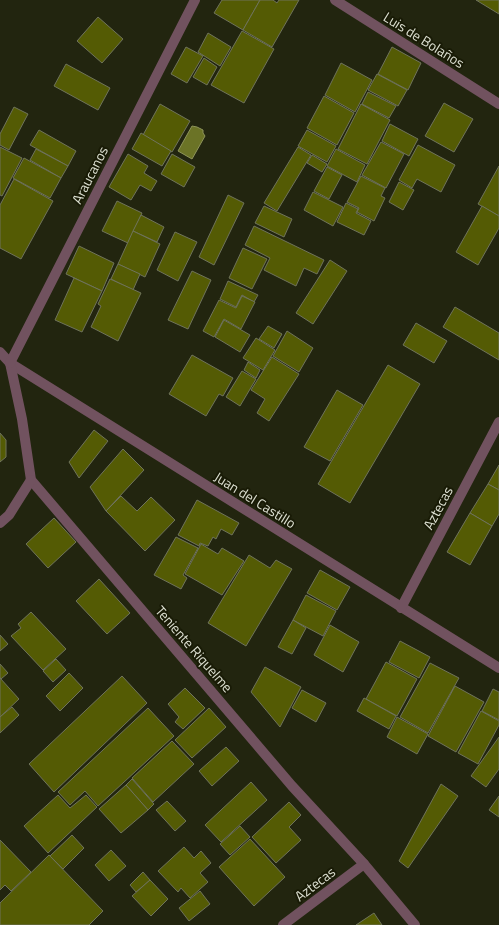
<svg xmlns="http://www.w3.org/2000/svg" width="499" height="925" viewBox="0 0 499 925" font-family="'Titillium Web',sans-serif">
<rect width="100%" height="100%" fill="#22250f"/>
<!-- water -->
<polygon fill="#6b7326" stroke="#8e945a" points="192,126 197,127 203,130 203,133 205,136 192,159 178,151"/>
<!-- building -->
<g fill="#545b04" stroke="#6f735b">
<polygon points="222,0 260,0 243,30 214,13"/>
<polygon points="260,0 273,0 277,3 279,0 299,0 272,47 243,30"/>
<polygon points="476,0 499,0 499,14"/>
<polygon points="98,17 123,39 102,63 77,41"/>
<polygon points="242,31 274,49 244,103 211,85"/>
<polygon points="208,33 231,47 220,66 198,52"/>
<polygon points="186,47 203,56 187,83 171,74"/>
<polygon points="392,47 421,63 408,90 378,74"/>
<polygon points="204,58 217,67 207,85 193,77"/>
<polygon points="341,63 372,80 355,112 325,95"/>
<polygon points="66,64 110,88 98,110 54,86"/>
<polygon points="377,74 407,90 398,106 368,90"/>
<polygon points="368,92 396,106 389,118 362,104"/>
<polygon points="324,96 354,113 337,145 307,128"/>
<polygon points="444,103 473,119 454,152 425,136"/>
<polygon points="160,104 190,121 172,152 143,135"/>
<polygon points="361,104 390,120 367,164 338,149"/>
<polygon points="14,107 28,114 9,150 0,145 0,134"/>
<polygon points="390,124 418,139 409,156 382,141"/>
<polygon points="39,130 76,151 68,166 30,145"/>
<polygon points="307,130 336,146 327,162 298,146"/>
<polygon points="141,133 171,151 162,166 132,149"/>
<polygon points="381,142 404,154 386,188 362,175"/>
<polygon points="418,145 455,165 441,192 417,179 412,188 399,180"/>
<polygon points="0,147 22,158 2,196 0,195"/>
<polygon points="298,147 311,155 277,211 264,203"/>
<polygon points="36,149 68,166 61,178 30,160"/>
<polygon points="336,149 365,165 357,182 327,166"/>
<polygon points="128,154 148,166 144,173 157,181 151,191 140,185 131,200 109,187"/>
<polygon points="172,154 195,167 184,187 161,174"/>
<polygon points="312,155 327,164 322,172 307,163"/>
<polygon points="24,158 61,178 50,198 13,178"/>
<polygon points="499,166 499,216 478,204"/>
<polygon points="327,167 342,175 329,199 314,191"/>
<polygon points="361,176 385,188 381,196 385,198 374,221 357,212 359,208 347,202"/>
<polygon points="14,179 53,201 21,259 0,248 0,205"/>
<polygon points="399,182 414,190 403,210 389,202"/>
<polygon points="313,192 343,207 333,226 304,210"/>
<polygon points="228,195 244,203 214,265 199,257"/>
<polygon points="117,201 142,213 128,243 102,231"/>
<polygon points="346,203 358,209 356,213 371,221 364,235 337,222"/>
<polygon points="264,206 292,219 284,237 255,223"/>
<polygon points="482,206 499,216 499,228 478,265 456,252"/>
<polygon points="141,215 164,227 157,242 133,231"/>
<polygon points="254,226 324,260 317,274 304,268 296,286 264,270 270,258 245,245"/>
<polygon points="133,231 160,244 145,277 118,264"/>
<polygon points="175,232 197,242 178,281 157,270"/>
<polygon points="79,246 114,263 102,291 66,274"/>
<polygon points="243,248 267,259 252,289 229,278"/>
<polygon points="330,260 347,271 313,324 296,313"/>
<polygon points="118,264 140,274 133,290 111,279"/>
<polygon points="192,271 211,280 188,329 168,320"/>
<polygon points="74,278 102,291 82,332 55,320"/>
<polygon points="110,279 141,293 118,341 91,327 101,306 98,304"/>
<polygon points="228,281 258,295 254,302 242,295 236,307 220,299"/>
<polygon points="242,296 255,302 241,329 224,319 214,337 203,331 219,300 236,308"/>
<polygon points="455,307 499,333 499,360 443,327"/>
<polygon points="224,320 250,335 240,352 215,337"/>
<polygon points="416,323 447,341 434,363 403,345"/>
<polygon points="268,326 282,334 274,348 259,339"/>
<polygon points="287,331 313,348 299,372 273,356"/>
<polygon points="256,338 275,350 263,370 243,358"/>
<polygon points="192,355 233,378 223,396 219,394 206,416 169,394"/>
<polygon points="272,357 299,374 269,421 257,413 265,399 251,390"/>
<polygon points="248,362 260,370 256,378 244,370"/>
<polygon points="388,365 420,384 350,503 318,484"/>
<polygon points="242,371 256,379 240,406 226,397"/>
<polygon points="337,390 363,405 330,461 304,447"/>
<polygon points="94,430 108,441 79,478 69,462"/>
<polygon points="0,433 6,440 6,457 0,462"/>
<polygon points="123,449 144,470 106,511 90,487"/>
<polygon points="499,465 499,490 488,484"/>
<polygon points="488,484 499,490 499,514 492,526 470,513"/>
<polygon points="121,496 137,511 151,497 175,520 145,551 106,511"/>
<polygon points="197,500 239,523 232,535 221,529 216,539 213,537 208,546 200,543 199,546 178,535"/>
<polygon points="470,513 492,526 470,565 447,552"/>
<polygon points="54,518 76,542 48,568 26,544"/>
<polygon points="176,537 198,548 183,575 187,578 181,589 154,575"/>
<polygon points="201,544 218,554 222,548 244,561 222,595 185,574"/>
<polygon points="249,555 270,568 276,560 292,569 246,646 208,623"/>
<polygon points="320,570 350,587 337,610 307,593"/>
<polygon points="99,579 130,613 107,634 76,601"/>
<polygon points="306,595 336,611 323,636 293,620"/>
<polygon points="31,612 66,649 43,670 11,636 21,628 18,624"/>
<polygon points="293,620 306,628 292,654 278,647"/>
<polygon points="330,625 359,642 343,672 314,655"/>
<polygon points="0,635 8,644 0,651"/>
<polygon points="400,641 430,657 419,678 389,662"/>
<polygon points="56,659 66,670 53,682 43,671"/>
<polygon points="386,662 417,679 397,716 366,699"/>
<polygon points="430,663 459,678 428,733 400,717"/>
<polygon points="0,664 8,673 1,679 0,677"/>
<polygon points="265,667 301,687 280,727 251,692"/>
<polygon points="69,673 83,688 60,711 46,696"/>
<polygon points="122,676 147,703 54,792 29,764"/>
<polygon points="0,678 19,699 0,717"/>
<polygon points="455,686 484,702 456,752 428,736"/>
<polygon points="185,688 205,708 183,729 175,722 179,717 168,704"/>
<polygon points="493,689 499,692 499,720 482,711"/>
<polygon points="302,690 326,703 316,722 292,708"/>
<polygon points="364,698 396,716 389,729 357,711"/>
<polygon points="12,707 19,715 0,733 0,717"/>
<polygon points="148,708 174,736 98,806 85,791 70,805 58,792"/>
<polygon points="209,708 226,727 192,758 175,740"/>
<polygon points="481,711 499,721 499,725 478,764 458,753"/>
<polygon points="397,717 428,734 417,754 387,737"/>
<polygon points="499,737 499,769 486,787 471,776"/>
<polygon points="172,741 194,764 153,802 132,778"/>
<polygon points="226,747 239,761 212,786 199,771"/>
<polygon points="132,779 154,804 148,810 126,785"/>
<polygon points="251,782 267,800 221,842 205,825"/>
<polygon points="441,784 458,796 408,868 399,861"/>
<polygon points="126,785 148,810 121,833 99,809"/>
<polygon points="58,795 70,808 86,795 97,807 48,853 24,826"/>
<polygon points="499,796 499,817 489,810"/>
<polygon points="167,801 186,821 175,831 156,810"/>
<polygon points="289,802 301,815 289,827 301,840 276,863 252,837"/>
<polygon points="240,826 250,837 230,855 220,844"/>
<polygon points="72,835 84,848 63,869 50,856"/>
<polygon points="250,839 285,877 254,906 219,867"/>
<polygon points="0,840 31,872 11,891 5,885 0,890"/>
<polygon points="184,847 194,858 201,851 211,863 200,873 208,882 190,898 181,888 178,892 158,871"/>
<polygon points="111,850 126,866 109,881 95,865"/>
<polygon points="49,855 103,911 89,925 0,925 0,903"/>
<polygon points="143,872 150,880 136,892 130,885"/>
<polygon points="150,880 168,899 151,916 132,896"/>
<polygon points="200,891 210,904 189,921 179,908"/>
<polygon points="374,913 382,925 356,925"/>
</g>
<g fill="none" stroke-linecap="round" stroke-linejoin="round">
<!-- street -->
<g stroke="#71525f" stroke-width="10">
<polyline points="335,0 499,104"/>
<polyline points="0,352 10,363 499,668"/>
<polyline points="10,363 22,419 31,480 292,786 364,864 415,925"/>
<polyline points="10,363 195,0"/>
<polyline points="0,523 9,515 31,480"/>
<polyline points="401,608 499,422"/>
<polyline points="283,925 364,864"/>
</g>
</g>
<g text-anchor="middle" stroke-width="4" stroke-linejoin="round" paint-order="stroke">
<!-- street labels -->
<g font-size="14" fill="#dee1d3" stroke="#191b06">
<text transform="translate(424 40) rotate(32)" y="5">Luis de Bolaños</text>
<text transform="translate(90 175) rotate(-63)" y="5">Araucanos</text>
<text transform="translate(255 500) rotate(32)" y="5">Juan del Castillo</text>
<text transform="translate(438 508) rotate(-62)" y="5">Aztecas</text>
<text transform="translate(194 649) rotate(49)" y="5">Teniente Riquelme</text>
<text transform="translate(315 884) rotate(-37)" y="5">Aztecas</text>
</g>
</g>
</svg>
